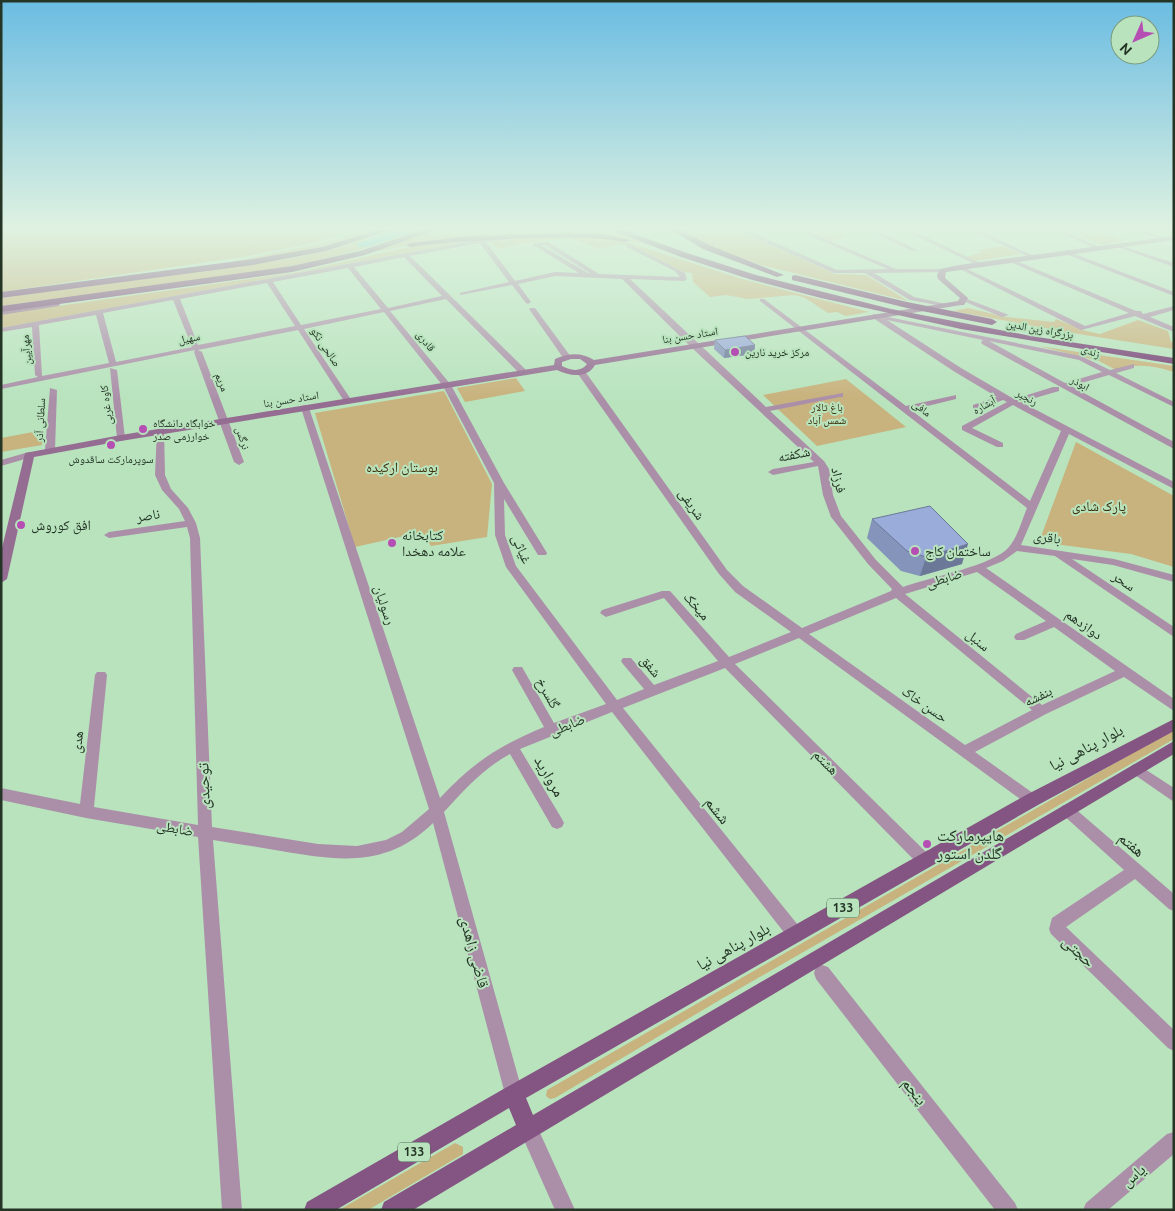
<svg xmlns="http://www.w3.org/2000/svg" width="1175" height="1211" viewBox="0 0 1175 1211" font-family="Ubuntu,'Noto Naskh Arabic',sans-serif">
<rect width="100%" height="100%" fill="#b8e3bd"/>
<!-- green -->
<g fill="#c8b27d">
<polygon points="1,230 355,230 317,242 249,256 1,292"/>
<polygon points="368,230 381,230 300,252 230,262 319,244"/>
<path d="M397,230h24c-134,50 -279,55 -420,76v-8l282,-38 48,-10z"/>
<polygon points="436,230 609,230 651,246 604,235 564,233 434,240 364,254"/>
<polygon points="682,230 738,230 835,274 866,275 908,301 765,266 714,249"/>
<polygon points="803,230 835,230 848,236 830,242"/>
<polygon points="1098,230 1125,241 1101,245 1076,234"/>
<polygon points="562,235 609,239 630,243 742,279 869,312 846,316 837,312 828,313 805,298 795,295 748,299 726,295 710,297 693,282 692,273 684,272 629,245 616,245 599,249 570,238 524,243 500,249 488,242"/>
<polygon points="486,238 1,328 1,314 298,272 427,243"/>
<polygon points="1003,246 1021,254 975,261 967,257 982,252 979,250"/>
<polygon points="968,308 1006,317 1054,322 1056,319 1086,331 1100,334 1138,320 1168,331 1171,342 1174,343 1174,349 1066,332 953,311"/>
<path d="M1038,346l136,20v6c-20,-7 -39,-9 -58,-2l-17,-9z"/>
<polygon points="516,378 525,391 465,402 457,388"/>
<polygon points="846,379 906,427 817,446 763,395"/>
<polygon points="444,391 492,484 487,537 431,546 422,532 355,547 315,413"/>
<polygon points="44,430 42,445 1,452 1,438"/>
<polygon points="1076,442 1174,496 1174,567 1131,554 1039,542"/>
<polygon points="1174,729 1174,739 718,1001 555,1098 550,1099 546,1096 547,1090"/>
<polygon points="455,1143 463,1147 463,1154 368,1210 339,1210"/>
</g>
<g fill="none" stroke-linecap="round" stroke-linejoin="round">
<!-- river -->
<polygon fill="#4ec8d8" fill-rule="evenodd" points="397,230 415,230 413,232 367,247 359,247 357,245 359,243"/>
<!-- street -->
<g fill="#ab8fa9" fill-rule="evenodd">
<polygon points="738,230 746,230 837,270 888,269 796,230 804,230 896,269 949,269 950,270 947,272 874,273 914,297 951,305 948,307 910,300 865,273 834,273"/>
<polygon points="868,230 876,230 917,250 912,251"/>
<polygon points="903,230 911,230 982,264 977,265"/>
<polygon points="970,230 978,230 1036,257 1031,258"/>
<polygon points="1054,230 1062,230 1102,248 1097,249"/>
<polygon points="1136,230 1145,230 1165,239 1160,240"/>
<path d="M509,236l3,2 -1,1 -25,3 29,39 40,-9 24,1 -46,-28v-2l15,-1 51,32 81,3 -5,-6 -48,-24 -1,-1 3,-2 56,29 2,6 -3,2 -54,-2 136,128 77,-14v4h-3l-70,14 54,50 5,8 4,26 8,21 35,44 27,27c24,-9 92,-22 106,-40 9,-11 13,-27 18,-39l-267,-207v-2h4l142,107 50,-11v4l-45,11 119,91 31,-70 -48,-26 -41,23 31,15v4h-6l-35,-17v-4l45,-24 -4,-2 -24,9h-6v-4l24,-8 -42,-25 -82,-54v-4l208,42 29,14 24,-6v4l-18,5 58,29v5l-65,-32 -38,11 103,56v7l-192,-105 -1,-2 2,-2 -96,-20 74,48 53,31 39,-12h6v4l-38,11 153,80v7l-105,-55 -48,111 93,14 60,16v7l-61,-17 -41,-6 102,68v10l-119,-81 -38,-5 -14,10 -17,7 188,131v12l-50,-34 -78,37 -71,38 62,44 2,4 -2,4 -5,2 -5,-2 -228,-166 -64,26 195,192 2,5 -2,5 -5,1 -5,-1 -195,-198 -102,40 179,222 2,5 -2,5 -6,2 -6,-2 -178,-228 -92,37 42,70 2,4 -2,4 -5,2 -5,-2 -42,-73c-26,14 -46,36 -66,58l79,282 -3,6 -6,3 -6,-3 -3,-6 -72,-271c-46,45 -94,38 -152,28 -22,-4 -45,-7 -68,-11l29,370h-20l-24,-373 -112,-19 -85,-18v-12l79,16 15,-129 2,-3h8l2,3 -13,132 104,18 -8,-287 -3,-11 -78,11 -5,-3 5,-3 76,-11 -6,-12 -17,-19 -7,-15 2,-46h6l1,2 1,44 6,14 17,19 8,15 4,15 12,289 106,17 39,2 29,-6 16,-8 27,-23 -128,-401 1,-2 3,-1 4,3 131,390c35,-37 57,-51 104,-71l-32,-57 2,-3h8l32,56 52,-19 -100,-137 -11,-32 -1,-52 -51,-97 -59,-74 -80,17 48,72 -4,3 -4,-3 -46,-71 -100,20 4,2 42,110 -5,3 -5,-3 -40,-110 1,-2 -194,39v-4l37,-8 -3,-2 -3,-48 -31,5v-4l481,-89zM480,243l29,39 -49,11v2l52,-10 14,18 2,1 3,-2 -13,-18 37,-8 67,3 70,69 122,114 -41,7 -5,3 5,3 45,-9 5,29 8,22 37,47 24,25 -1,2 -89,37 -59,-42 -16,-16 -143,-200h-6v4l141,200 16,18 56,40 -62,25 -59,-66h-8l-60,19 -2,3 6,4 58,-19 54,63 -64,24 -23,-27h-8l-2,3 2,3 21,25 -27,11 -101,-134 -11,-31 -1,-36 34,56h8l1,-2 -43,-70 -53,-98 -61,-74 56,-12 74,75h6v-4l-116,-114zM541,245h4l45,28h-2zM404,257l38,39 -54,12 -34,-41zM348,268l33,41 -80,16 -28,-43zM267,283l28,43 -97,19 -18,-46zM173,300l19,47 -76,15 -13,-49zM96,315l13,48 -67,13 -3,-51zM989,341l90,19 23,12 -37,11zM977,572l69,49 -30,13 -2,3 2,3h8l30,-13 61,44 -73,34 -137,-111zM896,598l136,112 -67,35 -156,-111z"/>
<polygon points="1115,244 1174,263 1174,267 1115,246"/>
<polygon points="1063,251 1067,251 1174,292 1174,296 1063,253"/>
<polygon points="1008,259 1012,259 1136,311 1141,311 1143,314 1174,306 1174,310 1150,317 1174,327 1174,332 1135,316 1081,330 956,267 961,266 1085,326 1129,313 1008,261"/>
<polygon points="963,299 967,299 1009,315 1002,317 963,301"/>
<polygon points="531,308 535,308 571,357 570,359 564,359 529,309"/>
<polygon points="110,368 117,370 125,438 121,441 117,438"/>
<polygon points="50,388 57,390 55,450 50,453 45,450"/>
<polygon points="29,452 34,455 32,457 1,466 1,460"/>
<polygon points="1137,764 1174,788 1174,802 1132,773 1130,769 1132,765"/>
<polygon points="1067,804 1072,806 1174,894 1174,911 1169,909 1135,879 1066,927 1174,1030 1174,1051 1168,1048 1051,934 1049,929 1052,918 1124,870 1062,814 1060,810 1062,806"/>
<polygon points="822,965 828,967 1015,1203 1018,1210 995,1210 816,979 814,973 816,967"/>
<polygon points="528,1120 535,1122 575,1210 555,1210 519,1129 521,1122"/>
<polygon points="1174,1132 1174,1154 1108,1210 1083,1210 1086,1203 1167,1134"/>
</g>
<!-- secondary -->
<g fill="#956d93" fill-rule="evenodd">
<path d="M1174,236v4l-228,32 -1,6 23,20 -4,7h-3l-366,60c-8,14 -26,11 -38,5l-436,71 -87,16 -27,122 -6,4v-31l24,-99 96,-18 433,-70 1,-6c13,-6 27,-7 39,1l364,-59 2,-3 -22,-19 -1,-4 3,-6 19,-4zM571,359h9l7,5c-6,8 -16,7 -25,2v-4z"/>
<polygon points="56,302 60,304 59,306 1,315 1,311"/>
</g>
<!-- primary -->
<polygon fill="#845483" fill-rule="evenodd" points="1174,719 1174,731 1038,805 526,1098 533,1115 1174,741 1174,754 413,1210 381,1210 384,1202 516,1125 509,1108 336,1210 304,1210 307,1202 507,1087 1026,795"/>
<!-- highway -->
<g fill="#753d74" fill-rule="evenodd">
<polygon points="378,230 391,230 326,251 253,265 1,298 1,292 253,259 322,247"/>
<polygon points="423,230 435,230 365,255 292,272 1,312 1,306 292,266 360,251"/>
<polygon points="611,230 623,230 687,253 756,275 891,309 1031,336 1174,358 1174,364 961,329 821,298 749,279 681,257"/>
<polygon points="671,230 681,230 709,245 784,275 777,277 703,249"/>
<path d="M566,233l36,1 28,6 -4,2c-32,-6 -64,-5 -96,-4 -41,2 -80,3 -120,9l-4,-2 4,-2 60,-7z"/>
<polygon points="795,275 907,302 992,319 997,322 992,325 907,308 792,280 792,276"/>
</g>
</g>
<!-- wall -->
<g fill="#8494bb">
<polygon points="715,340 755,345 754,354 724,358 714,349"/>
<polygon points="872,519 962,564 920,576 901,571 867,538"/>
</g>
<!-- shaded-wall -->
<g fill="#6c7898">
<polygon points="755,345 754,354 724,358 725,350"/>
<polygon points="968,544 962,564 920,576 926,557"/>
</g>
<!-- building -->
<g fill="#9aacd9" stroke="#6c7898">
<polygon points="745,336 755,345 725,350 715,340"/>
<polygon points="930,506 968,544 926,557 907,551 872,519"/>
</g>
<!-- sky -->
<linearGradient id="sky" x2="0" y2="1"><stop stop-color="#6abce2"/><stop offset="0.57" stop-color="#dff2e1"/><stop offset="1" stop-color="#dff2e1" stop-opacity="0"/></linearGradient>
<rect width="1175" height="400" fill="url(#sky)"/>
<!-- markers -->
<g fill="#b54fb4" stroke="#b8e3bd" stroke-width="2">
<circle cx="735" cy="352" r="5"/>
<circle cx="143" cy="429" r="5"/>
<circle cx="111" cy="445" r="5"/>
<circle cx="21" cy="525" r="5"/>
<circle cx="392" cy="543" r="5"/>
<circle cx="915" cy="551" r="5"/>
<circle cx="927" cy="844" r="5"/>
</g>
<g text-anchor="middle" stroke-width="4" stroke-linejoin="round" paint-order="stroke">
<!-- far-street labels -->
<g font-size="11" fill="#243526" stroke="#b8e3bd">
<text transform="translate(1040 329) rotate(10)" y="4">بزرگراه زین الدین</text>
<text transform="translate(690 335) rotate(-9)" y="4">استاد حسن بنا</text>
<text transform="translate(189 338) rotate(-11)" y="4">سهیل</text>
<text transform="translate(426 341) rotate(51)" y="4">قادری</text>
<text transform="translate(326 347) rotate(56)" y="4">صالحی نکو</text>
<text transform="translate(26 350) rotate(-95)" y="4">مهرآیین</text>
<text transform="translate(1091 351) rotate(21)" y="4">زندی</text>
<text transform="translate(222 382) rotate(68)" y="4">مریم</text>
<text transform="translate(1080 383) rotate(28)" y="4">ابوذر</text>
<text transform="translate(1027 397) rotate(28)" y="4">رنجبر</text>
<text transform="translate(291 399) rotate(-9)" y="4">استاد حسن بنا</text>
<text transform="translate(106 405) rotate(-97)" y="4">کاوه غربی</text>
<text transform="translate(984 405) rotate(-29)" y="4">آبشاره</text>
<text transform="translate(922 408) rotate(37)" y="4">مافی</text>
<text transform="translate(40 420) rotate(-87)" y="4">سلطانی آذر</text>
<text transform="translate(243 438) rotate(72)" y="4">نرگس</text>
</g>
<!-- far-poi labels -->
<g font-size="11" fill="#243526" stroke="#b8e3bd" text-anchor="start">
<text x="745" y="356">مرکز خرید نارین</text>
<text x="153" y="427">خوابگاه دانشگاه<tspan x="153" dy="13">خوارزمی صدر</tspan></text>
<text x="111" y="463" text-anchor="middle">سوپرمارکت ساقدوش</text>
</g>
<!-- far-park labels -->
<g font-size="11" fill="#3d2f0a" stroke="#b8e3bd">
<text x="827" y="411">باغ تالار<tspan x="827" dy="13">شمس آباد</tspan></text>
</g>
<!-- shield labels -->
<g fill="#b8e3bd" stroke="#506953" stroke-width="1">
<rect x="827" y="898.5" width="32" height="19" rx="4"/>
<rect x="398" y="1142.5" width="32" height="19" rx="4"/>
</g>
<g font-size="12" font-weight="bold" fill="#243526">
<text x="843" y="912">133</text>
<text x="414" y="1156">133</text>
</g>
<!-- street labels -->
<g font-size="14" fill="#243526" stroke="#b8e3bd">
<text transform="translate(794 454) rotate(-11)" y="5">شکفته</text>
<text transform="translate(839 480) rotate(77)" y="5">فرزاد</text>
<text transform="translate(692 504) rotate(55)" y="5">شریفی</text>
<text transform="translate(148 515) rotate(-9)" y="5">ناصر</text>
<text transform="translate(1047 537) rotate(8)" y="5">باقری</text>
<text transform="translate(522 549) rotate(67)" y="5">غیاثی</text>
<text transform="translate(944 578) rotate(-17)" y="5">ضابطی</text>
<text transform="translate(1124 581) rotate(34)" y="5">سحر</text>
<text transform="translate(385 605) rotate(72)" y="5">رسولیان</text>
<text transform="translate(697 606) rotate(49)" y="5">میخک</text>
<text transform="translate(1084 624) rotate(35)" y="5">دوازدهم</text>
<text transform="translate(978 640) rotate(39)" y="5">سنبل</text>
<text transform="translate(651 666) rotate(50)" y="5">شفق</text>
<text transform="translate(548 693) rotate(60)" y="5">گلسرخ</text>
<text transform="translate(1038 696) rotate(-26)" y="5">بنفشه</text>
<text transform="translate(925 704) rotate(35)" y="5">حسن خاک</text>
<text transform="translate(567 725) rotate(-22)" y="5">ضابطی</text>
<text transform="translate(77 742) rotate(-84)" y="5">هدی</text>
<text transform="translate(826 762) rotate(45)" y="5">هشتم</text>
<text transform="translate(175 828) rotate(10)" y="5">ضابطی</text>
</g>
<!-- park labels -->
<g font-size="14" fill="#3d2f0a" stroke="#b8e3bd">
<text x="402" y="472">بوستان ارکیده</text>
<text x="1099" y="511">پارک شادی</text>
</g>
<!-- poi labels -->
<g font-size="14" fill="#243526" stroke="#b8e3bd" text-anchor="start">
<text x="31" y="530">افق کوروش</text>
<text x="402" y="540">کتابخانه<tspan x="402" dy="16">علامه دهخدا</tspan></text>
<text x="925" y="556">ساختمان کاج</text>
</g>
<!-- near-street labels -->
<g font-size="16" fill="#243526" stroke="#b8e3bd">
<text transform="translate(1086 747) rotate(-28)" y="6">بلوار پناهی نیا</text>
<text transform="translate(550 776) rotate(60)" y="6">مروارید</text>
<text transform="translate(203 786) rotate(-92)" y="6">توحیدی</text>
<text transform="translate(718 810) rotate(52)" y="6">ششم</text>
<text transform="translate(1132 844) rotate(41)" y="6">هفتم</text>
<text transform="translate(733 946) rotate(-29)" y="6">بلوار پناهی نیا</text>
<text transform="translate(1079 951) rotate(44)" y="6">حجتی</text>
<text transform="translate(475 952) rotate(75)" y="6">قاضی زاهدی</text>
<text transform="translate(915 1091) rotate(52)" y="6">پنجم</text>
<text transform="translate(1133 1175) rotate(-40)" y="6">یاس</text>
</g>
<!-- near-poi labels -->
<g font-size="16" fill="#243526" stroke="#b8e3bd" text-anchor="start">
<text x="937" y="841">هایپرمارکت<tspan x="937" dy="18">گلدن استور</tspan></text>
</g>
</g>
<!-- border -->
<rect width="1175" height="1211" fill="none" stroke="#243526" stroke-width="5"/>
<!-- north arrow -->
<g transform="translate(1135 40) rotate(225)"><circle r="24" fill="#b8e3bd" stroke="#7d9d81"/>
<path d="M0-4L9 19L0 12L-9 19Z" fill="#b54fb4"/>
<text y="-8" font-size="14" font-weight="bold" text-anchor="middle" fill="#243526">N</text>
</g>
</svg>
